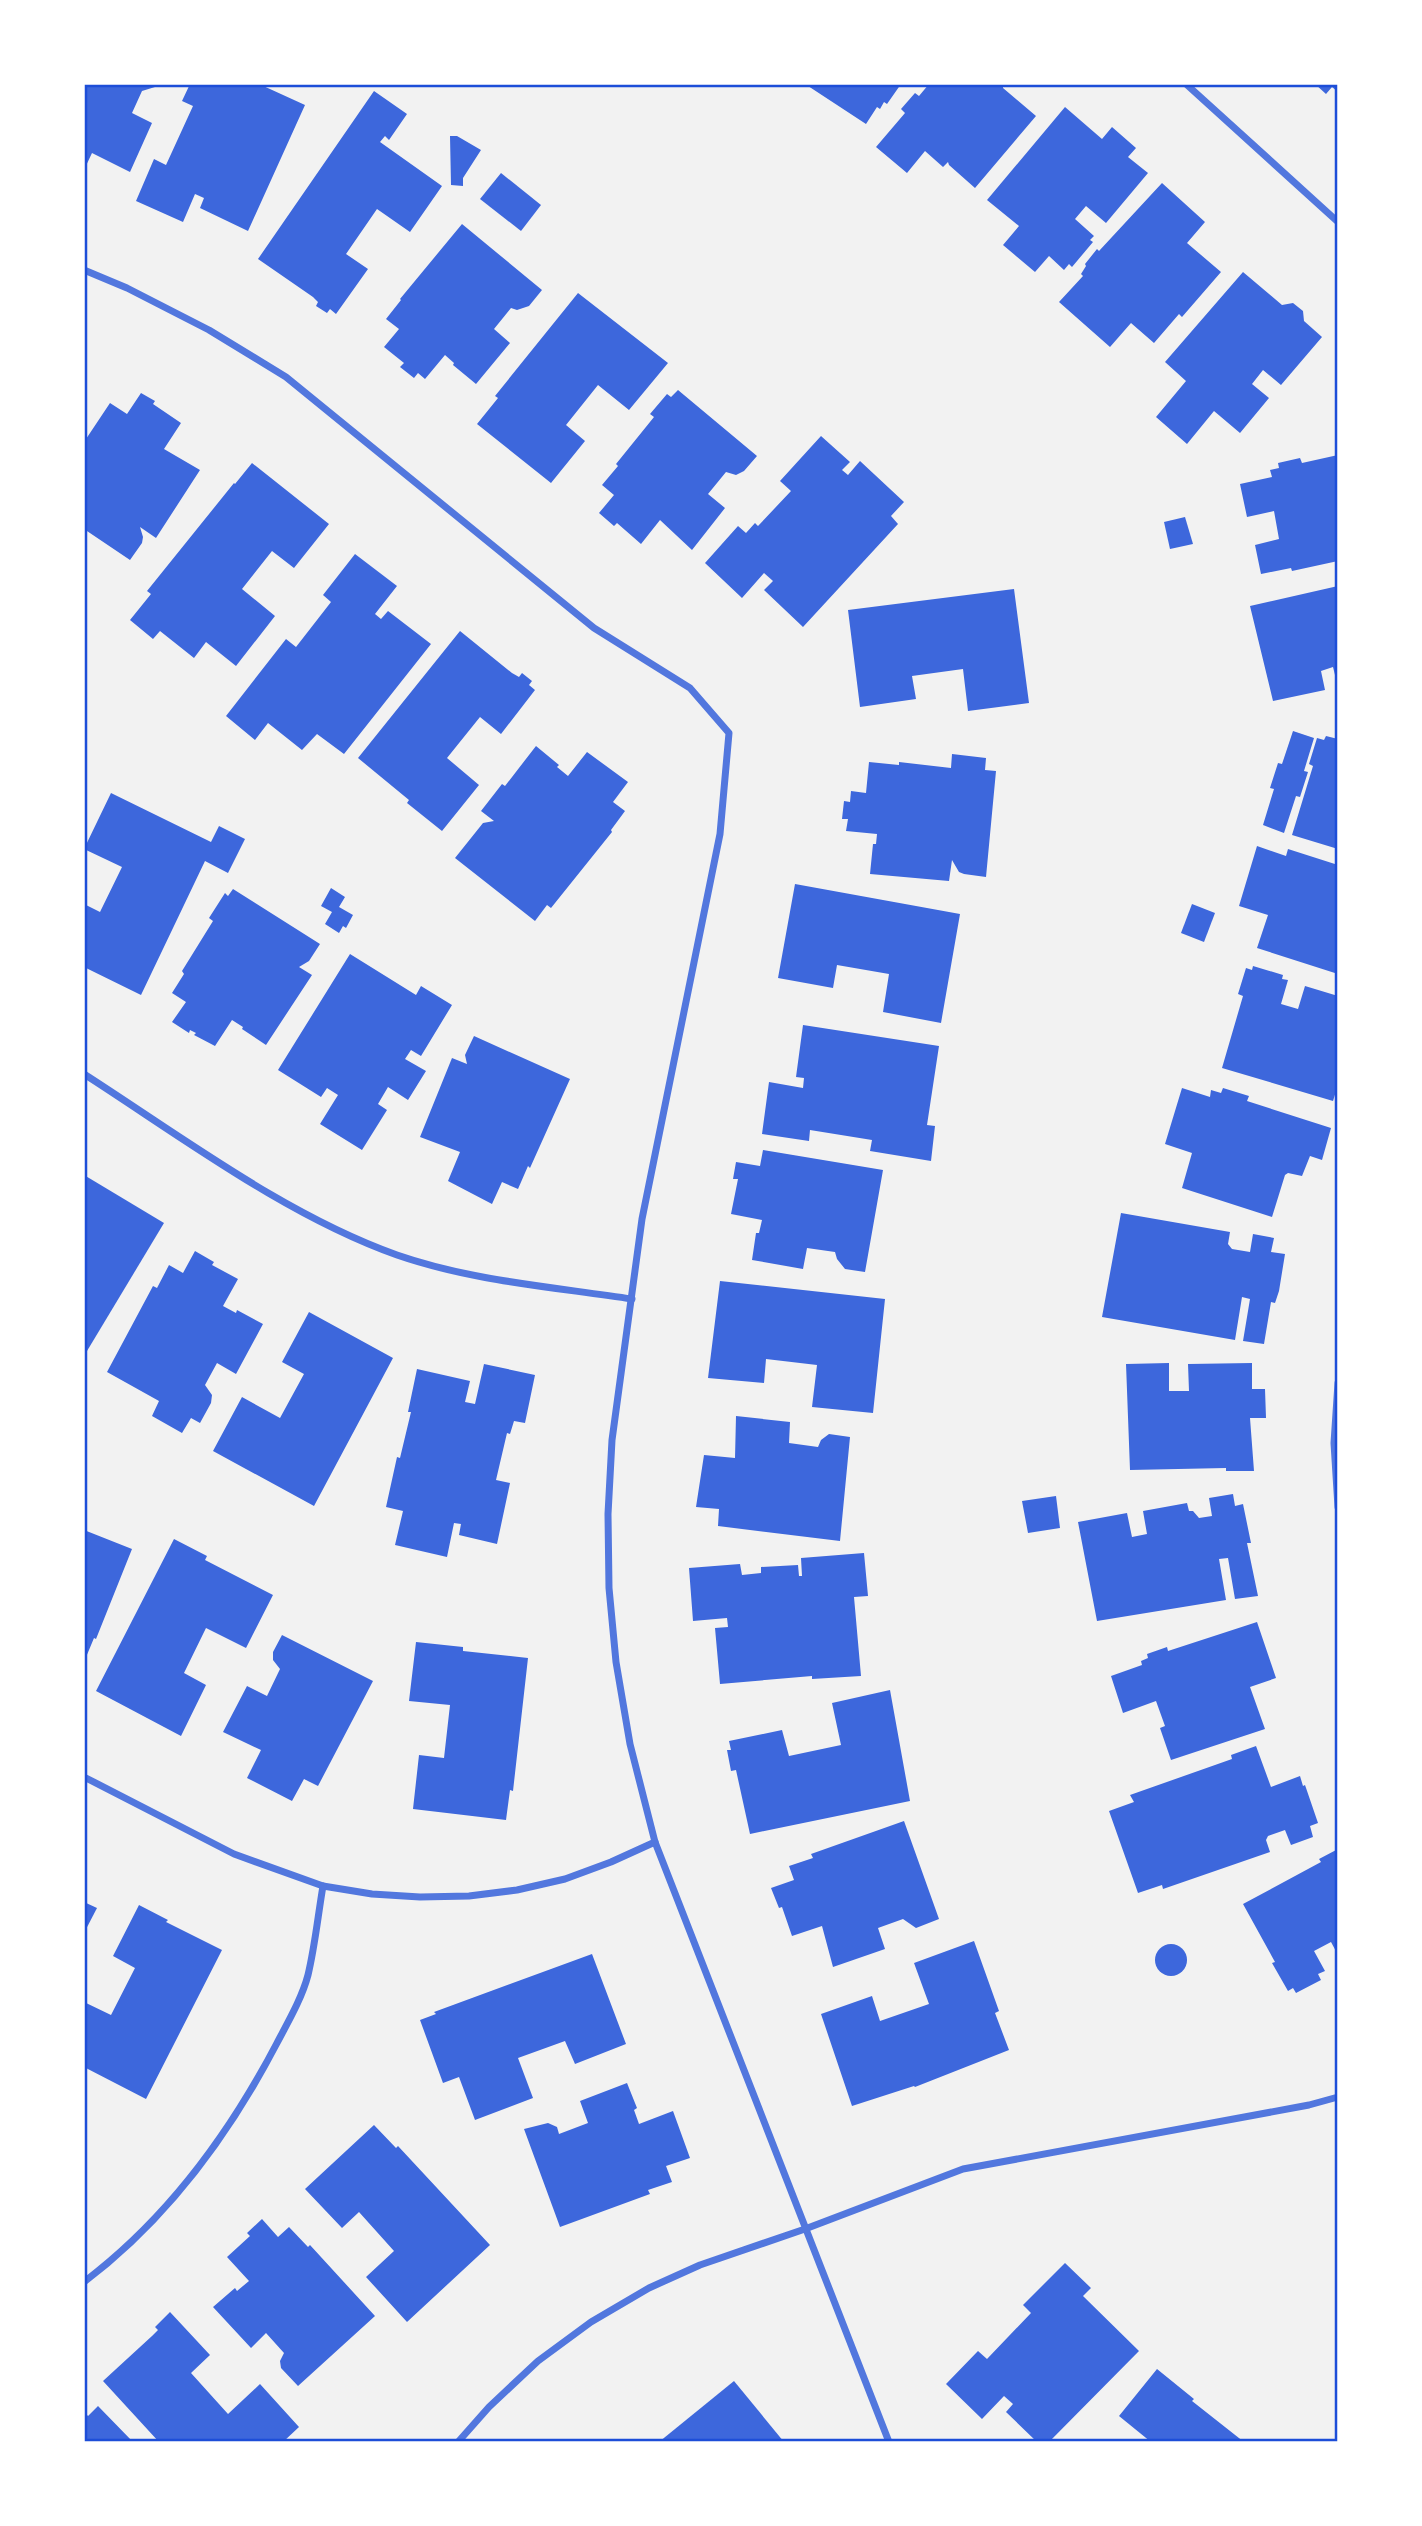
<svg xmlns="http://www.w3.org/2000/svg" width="1422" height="2526" viewBox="0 0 1422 2526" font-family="'DejaVu Sans',sans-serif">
<rect width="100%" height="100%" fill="#f2f2f2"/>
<!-- building -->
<g fill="#3d67dc">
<polygon points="84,84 159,84 155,87 142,91 132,113 152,123 130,172 92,153 84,170"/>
<polygon points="190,84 259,84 305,105 248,231 200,208 204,198 195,194 183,222 136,201 154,159 166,165 193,106 182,101"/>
<polygon points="805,84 901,84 887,104 884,102 880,109 877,107 866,124"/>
<polygon points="929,84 1003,84 1003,88 1036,116 975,188 949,165 948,162 943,167 925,151 907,173 876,147 905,113 901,109 915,93 919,96"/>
<polygon points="1315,84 1338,84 1338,92 1332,87 1326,94"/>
<polygon points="374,91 407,114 389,140 385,136 380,142 442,186 410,232 377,209 346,254 368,269 336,314 330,309 327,313 316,306 318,302 313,297 258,259"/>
<polygon points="1065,107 1102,139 1112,127 1136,148 1128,157 1148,173 1106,223 1086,206 1075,219 1094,236 1090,240 1093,242 1072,267 1069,264 1064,270 1049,256 1035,272 1003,245 1019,226 987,200"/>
<polygon points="450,136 457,136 481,150 463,178 463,186 451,185"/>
<polygon points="501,173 541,205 521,231 480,199"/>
<polygon points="1162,183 1205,222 1187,243 1221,272 1182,317 1179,314 1154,343 1131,323 1110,347 1059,302 1083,276 1081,274 1086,266 1085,264 1097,249 1099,251"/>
<polygon points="462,224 542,290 529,306 517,310 511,308 494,329 510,343 476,384 453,365 454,363 445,355 425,379 418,373 414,378 400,367 404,363 384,347 399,329 386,319 401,300 400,299"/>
<polygon points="1243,272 1282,305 1293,303 1303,311 1304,321 1322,337 1281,385 1263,370 1252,384 1269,398 1240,433 1214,411 1187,444 1156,417 1186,381 1165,362"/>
<polygon points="578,293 668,363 629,410 598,385 566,425 585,441 551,483 477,424 498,398 495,396"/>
<polygon points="678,390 757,456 744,471 736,475 726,472 708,494 725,508 692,550 660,520 641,544 617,523 614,526 599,513 614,495 602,485 618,466 616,464 654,417 650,414 667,394 671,397"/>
<polygon points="141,393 155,401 153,404 181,423 164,449 200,470 156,538 140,527 143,537 142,543 130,560 84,529 84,442 110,403 127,414"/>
<polygon points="821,436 850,462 842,470 848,475 860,461 904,502 891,516 898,524 803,627 764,590 773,581 764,573 742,598 705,563 738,526 746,533 755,523 758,526 791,491 780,481"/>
<polygon points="1338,455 1338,561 1292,571 1291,568 1261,574 1255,545 1279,539 1274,511 1247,517 1240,484 1272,477 1270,470 1279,468 1278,463 1300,458 1302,463"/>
<polygon points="252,463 329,524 294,568 272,551 242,589 275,616 236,666 206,642 194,658 160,631 153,639 130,620 151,594 147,591 234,483 235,484"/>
<polygon points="1185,517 1193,544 1170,549 1164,522"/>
<polygon points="355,554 397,586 375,614 381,619 388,611 431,644 344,754 317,734 302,750 268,723 255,740 226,716 286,639 296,647 331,602 323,595"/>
<polygon points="1338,586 1338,687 1333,667 1321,671 1325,690 1273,701 1250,606"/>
<polygon points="1014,589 1029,703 968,711 963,669 912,676 916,699 860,707 848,610"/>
<polygon points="460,631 512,673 519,677 522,673 532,681 529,685 535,690 501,734 480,717 447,758 479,785 442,831 407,803 409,800 358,758"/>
<polygon points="1293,731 1314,738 1304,771 1308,772 1300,797 1296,796 1284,833 1263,825 1274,789 1270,788 1278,763 1282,764"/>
<polygon points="1326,736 1338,739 1338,849 1292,835 1313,766 1309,764 1317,738 1324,740"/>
<polygon points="536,746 559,765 557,767 568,776 587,752 628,782 613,802 625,811 611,830 612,832 551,908 547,905 535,921 455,858 483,823 494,821 481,811 502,784 505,786"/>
<polygon points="952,754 986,758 985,770 996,771 986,877 964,874 959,872 952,860 949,881 870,874 873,844 876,844 877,834 846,831 848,819 842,819 844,801 850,802 851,791 866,793 869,762 899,765 899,762 951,768"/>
<polygon points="111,793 211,842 219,826 245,839 228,873 205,861 141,995 84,967 84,904 100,912 122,867 84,849"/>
<polygon points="1257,846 1286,856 1288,849 1338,865 1338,974 1257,948 1268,915 1239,906"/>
<polygon points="795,884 960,914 941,1023 883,1012 889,974 837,965 833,988 778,978"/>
<polygon points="331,888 345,897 339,907 353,915 346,928 343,926 339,933 325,924 332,912 321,906"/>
<polygon points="233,889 320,944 309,961 299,967 312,975 266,1045 242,1029 243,1027 232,1020 215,1046 194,1035 196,1033 190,1030 189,1033 172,1022 186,1002 172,993 184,974 182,971 213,921 209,918 225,893 228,896"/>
<polygon points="1192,904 1215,913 1204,942 1181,933"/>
<polygon points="350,954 416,995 421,986 452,1005 421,1056 411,1050 405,1059 426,1071 408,1100 388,1087 378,1104 387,1110 362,1150 320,1124 338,1095 327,1088 321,1097 278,1070"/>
<polygon points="1253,966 1283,975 1282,979 1288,980 1281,1004 1298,1009 1305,986 1338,996 1338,1085 1333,1101 1222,1068 1243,996 1238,994 1246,968 1252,970"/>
<polygon points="803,1025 939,1046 927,1125 935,1126 931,1161 870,1151 872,1140 810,1130 809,1141 762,1134 769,1082 803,1088 804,1078 796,1077"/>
<polygon points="474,1036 570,1079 530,1168 528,1166 518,1189 502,1182 492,1204 448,1181 460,1152 420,1137 452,1058 467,1064 465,1055"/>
<polygon points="1182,1088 1210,1097 1211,1090 1221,1093 1223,1088 1249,1096 1247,1101 1331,1128 1322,1160 1310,1156 1302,1176 1288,1173 1285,1175 1272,1217 1182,1188 1192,1153 1165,1144"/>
<polygon points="763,1150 883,1170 865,1272 845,1269 837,1259 835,1252 807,1248 803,1269 752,1260 756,1233 759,1233 762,1220 731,1214 738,1179 733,1179 736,1162 760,1166"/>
<polygon points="84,1175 164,1223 84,1356"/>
<polygon points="1121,1213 1230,1232 1228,1244 1232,1249 1250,1252 1253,1234 1274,1238 1271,1252 1285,1254 1279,1291 1275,1303 1271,1302 1264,1344 1243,1341 1250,1299 1242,1297 1235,1340 1102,1317"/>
<polygon points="195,1251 214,1262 212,1265 238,1279 223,1306 236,1313 237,1310 263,1324 236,1374 217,1363 205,1385 212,1395 211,1403 200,1423 191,1418 182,1433 152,1416 159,1401 107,1372 153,1286 157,1288 169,1265 183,1273"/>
<polygon points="720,1281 885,1299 873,1413 812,1407 817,1365 766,1359 764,1383 708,1378"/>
<polygon points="309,1312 393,1358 314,1506 213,1451 242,1397 280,1418 304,1374 282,1362"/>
<polygon points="1169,1363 1169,1391 1189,1391 1188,1364 1252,1363 1252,1389 1265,1389 1266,1418 1250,1418 1254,1471 1226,1471 1226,1468 1130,1470 1126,1364"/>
<polygon points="484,1364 535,1375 525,1423 514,1421 510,1434 507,1433 496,1480 510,1483 497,1544 459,1535 461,1524 454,1523 447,1557 395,1545 403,1511 386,1507 397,1457 400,1458 411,1412 408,1412 417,1369 470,1381 465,1402 475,1404"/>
<polygon points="736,1416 790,1422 789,1443 818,1447 821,1440 829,1434 850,1437 840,1541 718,1526 719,1509 696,1507 704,1455 735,1458"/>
<polygon points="1233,1494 1235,1506 1243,1504 1251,1543 1247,1543 1258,1596 1235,1599 1228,1558 1219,1559 1226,1600 1097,1621 1078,1522 1127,1513 1132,1537 1147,1534 1143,1511 1187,1503 1189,1511 1193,1511 1199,1518 1212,1516 1209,1498"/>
<polygon points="1056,1496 1060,1528 1028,1533 1022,1501"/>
<polygon points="84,1530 132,1549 96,1639 94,1638 84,1662"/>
<polygon points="174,1539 207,1556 205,1560 273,1595 246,1648 206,1628 184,1673 206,1685 181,1736 96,1691"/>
<polygon points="864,1553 868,1596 854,1597 861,1676 812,1679 812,1676 720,1684 715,1628 728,1627 727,1618 693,1621 689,1568 740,1564 742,1575 761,1573 761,1567 798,1565 799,1576 802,1576 801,1558"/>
<polygon points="1257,1622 1276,1678 1250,1687 1265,1729 1171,1760 1160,1728 1165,1726 1156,1701 1123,1713 1111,1676 1142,1665 1141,1661 1148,1658 1147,1654 1167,1647 1168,1651"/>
<polygon points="282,1635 373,1681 318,1786 304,1779 292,1801 247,1778 261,1750 223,1732 247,1686 267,1696 280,1669 273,1660 273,1652"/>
<polygon points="416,1642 463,1647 463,1651 528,1658 513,1791 510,1790 506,1820 413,1809 419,1755 444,1758 450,1705 409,1701"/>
<polygon points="890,1690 910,1801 750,1834 736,1770 731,1771 727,1750 731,1750 729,1741 782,1730 789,1756 841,1745 832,1703"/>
<polygon points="1256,1746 1271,1787 1300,1776 1303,1786 1305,1785 1318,1823 1310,1826 1313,1837 1291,1845 1285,1830 1268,1836 1266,1840 1270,1852 1163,1889 1162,1885 1138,1893 1109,1811 1134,1802 1130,1795 1232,1759 1231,1755"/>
<polygon points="904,1821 939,1919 916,1928 903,1919 878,1928 885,1949 833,1967 822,1926 792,1936 782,1907 779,1908 771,1888 794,1880 789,1866 813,1858 811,1854"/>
<polygon points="1338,1849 1338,1955 1331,1942 1314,1951 1325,1971 1318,1974 1321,1980 1296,1993 1293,1988 1288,1991 1272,1963 1275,1962 1243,1904 1321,1862 1319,1859"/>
<polygon points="84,1902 97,1908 84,1933"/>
<polygon points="139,1905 168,1920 166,1922 222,1950 146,2099 84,2067 84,2002 111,2015 135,1968 113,1956"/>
<polygon points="974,1941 999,2011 995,2013 1009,2050 915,2087 914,2086 852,2106 821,2014 872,1996 880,2021 929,2004 914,1963"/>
<circle cx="1171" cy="1960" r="16"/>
<polygon points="592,1954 626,2044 575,2064 565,2041 518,2058 533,2098 475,2120 459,2077 443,2083 420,2020 436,2014 434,2012"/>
<polygon points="627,2083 637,2108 634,2110 639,2124 673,2111 690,2158 666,2166 672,2182 648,2190 650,2194 560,2227 524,2129 548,2123 557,2127 559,2134 588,2123 580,2101"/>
<polygon points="374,2125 396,2148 398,2146 490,2245 407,2322 366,2277 394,2251 359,2212 342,2228 305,2189"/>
<polygon points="262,2219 278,2237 289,2227 308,2247 310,2245 375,2316 298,2386 281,2368 280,2361 284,2353 266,2333 251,2348 213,2307 235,2288 237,2291 249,2281 227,2257 250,2236 247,2233"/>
<polygon points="1065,2263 1091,2288 1083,2296 1139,2351 1049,2442 1037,2442 1006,2412 1013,2404 1004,2396 982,2419 946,2384 978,2351 987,2359 1031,2313 1023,2305"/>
<polygon points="170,2312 210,2355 191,2373 228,2414 260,2384 299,2427 283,2442 159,2442 103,2381 152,2336 158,2330 155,2327"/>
<polygon points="1157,2369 1194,2399 1192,2401 1244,2442 1151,2442 1119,2416"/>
<polygon points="734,2381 784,2442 659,2442"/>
<polygon points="98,2406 133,2442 84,2442 84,2412 88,2416"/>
</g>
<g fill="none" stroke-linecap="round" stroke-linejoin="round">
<!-- minor -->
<g stroke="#5277de" stroke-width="7">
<polyline points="1186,84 1338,222"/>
<polyline points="84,270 127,288 209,330 286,377 594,628 690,688 729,733 720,834 642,1219 612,1440 608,1514 609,1588 616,1662 630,1744 655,1842 889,2442"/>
<path d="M84,1074c98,63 203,142 313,181 75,26 157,32 235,44"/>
<polyline points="1338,1383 1334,1443 1338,1507"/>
<polyline points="84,1777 234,1854 323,1886 372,1894 420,1897 469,1896 517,1890 565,1879 611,1862 655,1842"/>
<path d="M84,2282c82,-62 146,-149 193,-239 11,-21 25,-45 31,-68 7,-29 10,-60 15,-89"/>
<polyline points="458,2442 489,2407 538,2361 591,2322 649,2288 700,2265 805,2229 963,2169 1309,2105 1338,2097"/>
</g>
</g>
<!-- border -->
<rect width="1422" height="2526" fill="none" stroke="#ffffff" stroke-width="172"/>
<rect x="86" y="86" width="1250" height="2354" fill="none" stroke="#1d4ed8" stroke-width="2.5"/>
</svg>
